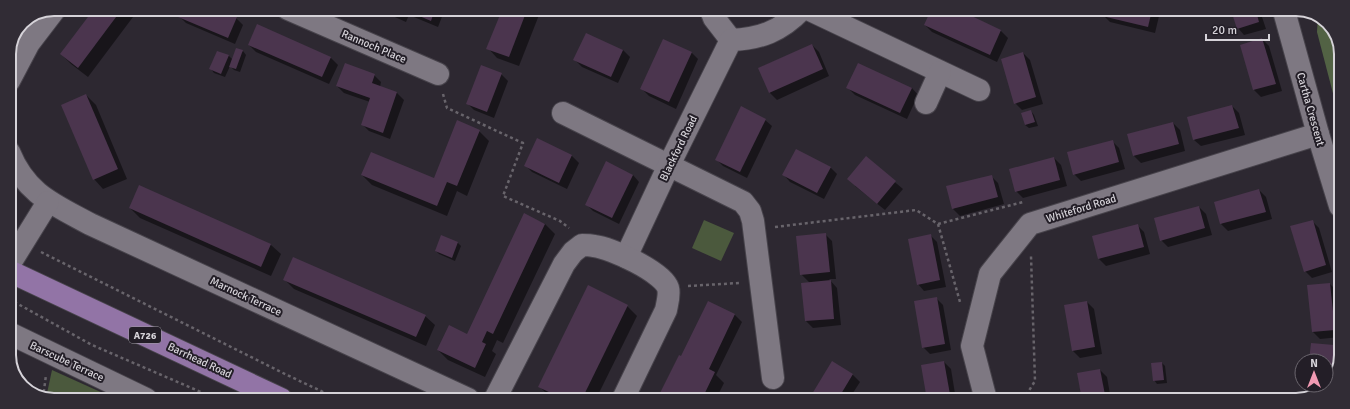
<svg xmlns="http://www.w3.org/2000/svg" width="1350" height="409" viewBox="0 0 1350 409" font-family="Signika,sans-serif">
<rect width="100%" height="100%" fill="#2d2831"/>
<!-- green -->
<g fill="#4b593d">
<polygon points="704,220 734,233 721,261 692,248"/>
<polygon points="52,370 116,399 46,398"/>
</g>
<!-- forest -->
<polygon fill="#526244" points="1318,17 1332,26 1341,51 1341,124 1317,32"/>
<!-- shadow -->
<g fill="#0007">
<polygon points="95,9 139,9 88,77 71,64 61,54"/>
<polygon points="377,9 445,9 438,27 409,15 406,22"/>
<polygon points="503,10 541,10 519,66 497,58 488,48"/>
<polygon points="956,10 1001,31 1008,38 997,62 932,32 925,25"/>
<polygon points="1105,10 1159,10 1160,12 1155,33 1110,22 1103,15"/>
<polygon points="1232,10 1260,11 1266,29 1244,35 1238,28"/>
<polygon points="179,16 236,18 243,25 235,44 186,23"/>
<polygon points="1262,39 1269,46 1282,91 1261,97 1254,90"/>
<polygon points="249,45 331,58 338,65 329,84 256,52"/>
<polygon points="812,45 819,52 829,76 777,100 770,93 759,68"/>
<polygon points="623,50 630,57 618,83 582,67 575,60"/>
<polygon points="243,51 246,55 240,72 234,70 230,66 225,77 214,73 211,69 218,52 229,56 233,60"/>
<polygon points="691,52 698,59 676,109 649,96 642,89"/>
<polygon points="1023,53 1030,60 1043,104 1022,110 1015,103"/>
<polygon points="501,74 508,81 494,118 474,110 467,103"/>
<polygon points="374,75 381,82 380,87 397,93 404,100 390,139 369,131 362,124 370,102 344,93 337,86"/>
<polygon points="848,88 912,88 918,95 907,119 855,95"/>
<polygon points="86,95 96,105 127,179 103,189 94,179"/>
<polygon points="1232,106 1239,113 1245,135 1201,146 1194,140"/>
<polygon points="1031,111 1034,115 1038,126 1029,128 1025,125"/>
<polygon points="765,120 772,126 747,178 723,166 716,159"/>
<polygon points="1173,123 1180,130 1185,151 1141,163 1134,156 1129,135"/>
<polygon points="479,131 489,141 467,196 457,191 447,216 372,185 362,175 434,179"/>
<polygon points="537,140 572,156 579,163 567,189 532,172 525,165"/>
<polygon points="1112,141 1119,148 1125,169 1081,181 1074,174"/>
<polygon points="866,158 903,189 885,210 855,186"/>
<polygon points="1054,158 1061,165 1067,186 1023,198 1016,191"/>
<polygon points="830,167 837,174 824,199 790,182 784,175"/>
<polygon points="633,175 639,182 619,224 593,211 586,204"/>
<polygon points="991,176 998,183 1004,204 960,216 953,209"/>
<polygon points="139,187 271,245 281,254 271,276 140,218 130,208"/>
<polygon points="1259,190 1266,197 1272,219 1228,231 1221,224"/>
<polygon points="1199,207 1206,214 1212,235 1168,247 1161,240"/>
<polygon points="525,215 545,224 555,234 503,343 497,340 492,351 496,354 485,377 448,360 438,350 468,335"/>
<polygon points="1312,221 1319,228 1332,272 1312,278 1305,271"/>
<polygon points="1137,225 1144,232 1150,254 1106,266 1099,259"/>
<polygon points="825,234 832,241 836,279 829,279 837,288 841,325 813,328 806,321 810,283 801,274"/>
<polygon points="930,235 937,242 946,287 924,291 918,284"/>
<polygon points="442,236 458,243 461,246 455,261 439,254 436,251"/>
<polygon points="285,280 425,316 435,325 426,346 294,289"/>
<polygon points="1330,284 1337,291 1340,320 1340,337 1320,339 1313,332"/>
<polygon points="936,298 943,305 951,350 930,354 923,347"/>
<polygon points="708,302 735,315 742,322 716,375 724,383 716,399 658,399 679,356 682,357"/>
<polygon points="1087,302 1094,309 1102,354 1080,358 1073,351"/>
<polygon points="627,306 637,316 596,399 555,399 549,396 539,386"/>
<polygon points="1333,346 1339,352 1339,367 1323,391 1313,395 1308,390 1308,385 1326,385 1326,361 1310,361"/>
<polygon points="944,362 951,369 956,400 928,400"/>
<polygon points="832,363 853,375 860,382 849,399 810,399"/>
<polygon points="1162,363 1165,366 1167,383 1157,384 1154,380"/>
<polygon points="1100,370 1107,377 1111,400 1083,400"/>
<polygon points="18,381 23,382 30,390 18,383"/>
</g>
<!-- building -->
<g fill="#4b354e">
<polygon points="94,9 122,9 78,68 60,54"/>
<polygon points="182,9 220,9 237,17 228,38 178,17"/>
<polygon points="384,9 402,9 399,15"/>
<polygon points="403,9 435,9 431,21"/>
<polygon points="502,10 527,10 509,57 486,49"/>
<polygon points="931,10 959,10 1001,30 990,55 924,25"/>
<polygon points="1104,10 1152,10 1148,27 1102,16"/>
<polygon points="1231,10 1256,11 1259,22 1237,29"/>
<polygon points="257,24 331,57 322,77 248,45"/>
<polygon points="586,33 623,50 611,77 573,60"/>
<polygon points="1262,38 1276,84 1253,90 1240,45"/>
<polygon points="663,39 692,52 669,102 640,89"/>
<polygon points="812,44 823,69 769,93 758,68"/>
<polygon points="236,48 243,50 236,69 229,67"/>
<polygon points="217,51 229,55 221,74 209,69"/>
<polygon points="1023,52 1036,97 1014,104 1001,59"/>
<polygon points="345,63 375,74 372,83 397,92 383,133 361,125 370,98 336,86"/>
<polygon points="858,63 912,88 900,113 846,88"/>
<polygon points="481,65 502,73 487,112 466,104"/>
<polygon points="86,94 118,169 93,180 61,105"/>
<polygon points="1232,105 1239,128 1193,140 1187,117"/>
<polygon points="741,106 766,119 740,172 715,160"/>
<polygon points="1031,110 1035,122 1025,125 1021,113"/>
<polygon points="457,120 480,130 457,186 447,182 437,206 361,175 371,152 434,178"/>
<polygon points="1173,122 1179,144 1133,156 1127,134"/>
<polygon points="537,138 572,155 559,183 524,166"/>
<polygon points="1113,140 1119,162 1073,175 1067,152"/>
<polygon points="796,149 831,167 817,193 782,175"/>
<polygon points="866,156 896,181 877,204 847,179"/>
<polygon points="1054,157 1060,180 1015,192 1009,169"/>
<polygon points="606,161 633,175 612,218 585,205"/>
<polygon points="992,175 998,197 952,209 946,186"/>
<polygon points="139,185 271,244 261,267 129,208"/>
<polygon points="1259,189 1266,212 1220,224 1214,202"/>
<polygon points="1199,206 1205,228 1160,241 1154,218"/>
<polygon points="524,213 545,224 493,334 487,331 482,342 486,344 475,368 437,350 449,325 467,334"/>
<polygon points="1313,220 1326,265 1304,272 1290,226"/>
<polygon points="1138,224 1144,247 1098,259 1092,236"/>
<polygon points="826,233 830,272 800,275 796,236"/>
<polygon points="931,234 940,280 917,285 908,239"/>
<polygon points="441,235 458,242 452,258 435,251"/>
<polygon points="293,257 426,315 416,337 283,280"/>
<polygon points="831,280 834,319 805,321 801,283"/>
<polygon points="1330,283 1335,330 1312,332 1307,285"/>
<polygon points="588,285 628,305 582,399 564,399 538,387"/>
<polygon points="937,297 945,344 922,348 914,301"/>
<polygon points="708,301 735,314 709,369 715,372 702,399 657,399 679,355 681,356"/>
<polygon points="1087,301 1095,347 1072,351 1064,305"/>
<polygon points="1311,343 1334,345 1331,379 1322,391 1307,390 1307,385 1326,385 1326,361 1309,361"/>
<polygon points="832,361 853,374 838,399 809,399"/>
<polygon points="944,361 951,400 927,400 921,365"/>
<polygon points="1162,362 1164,380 1153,381 1151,363"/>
<polygon points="1100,369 1106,400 1082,400 1077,373"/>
</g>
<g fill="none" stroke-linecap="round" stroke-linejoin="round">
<!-- minor casing -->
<g stroke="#47434b" stroke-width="24">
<g id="minor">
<polyline points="288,9 438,74"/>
<polyline points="711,10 714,18 731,40"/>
<polyline points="810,10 979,90"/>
<polyline points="1284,11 1318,134 1340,206"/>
<polyline points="9,81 29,43 55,9"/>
<polyline points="926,103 940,72"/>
<polyline points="563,113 743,202 750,211 753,221 773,378"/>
<path d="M9,152c17,42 44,52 81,72l378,175"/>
<path d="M626,257l43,-92 62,-125c29,-1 50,-9 70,-30"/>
<polyline points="9,265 48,202"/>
<polyline points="9,333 146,399"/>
<path d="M495,399l69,-135 9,-12 9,-7c4,0 8,0 12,1 17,2 69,26 74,42 2,7 -1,16 -2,22l-43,89"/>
<polyline points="986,400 972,346 990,274 1030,224 1318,134"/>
</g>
</g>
<!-- major casing -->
<g stroke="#47434b" stroke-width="24">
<polyline id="major" points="9,271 281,399"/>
</g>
<!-- path -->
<g stroke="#68646b" stroke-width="2.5" stroke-dasharray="3 3" stroke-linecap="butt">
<polyline points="443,94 447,108 523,143 503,196 560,221 569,228"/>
<polyline points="938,224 1023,202"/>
<polyline points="775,227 916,210 938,224 960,302"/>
<polyline points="41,252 287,375 338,399"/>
<polyline points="688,286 739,283"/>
<polyline points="9,299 92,345 217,399"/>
<polyline points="43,398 46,375"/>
<polyline points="1023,400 1035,381 1031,256"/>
</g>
<!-- minor -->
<use href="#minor" stroke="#7e7882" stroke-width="22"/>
<!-- major -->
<use href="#major" stroke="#9274a6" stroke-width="22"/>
</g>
<g text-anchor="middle" stroke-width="4" stroke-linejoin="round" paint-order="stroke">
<!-- shield labels -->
<rect fill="#231e27" stroke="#a09da4" stroke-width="1" x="129" y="327" width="32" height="16" rx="3"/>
<g font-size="10" font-weight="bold" fill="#d6d3d9">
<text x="145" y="339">A726</text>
</g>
<!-- street labels -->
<g font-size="11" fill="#d6d3d9" stroke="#231e27">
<text transform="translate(374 46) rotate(23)" y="4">Rannoch Place</text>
<text transform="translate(1311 109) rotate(74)" y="4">Cartha Crescent</text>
<text transform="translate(678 148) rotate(-64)" y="4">Blackford Road</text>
<text transform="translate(1081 208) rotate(-17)" y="4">Whiteford Road</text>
<text transform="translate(246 296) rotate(25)" y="4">Marnock Terrace</text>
<text transform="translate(200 360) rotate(25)" y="4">Barrhead Road</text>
<text transform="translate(67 361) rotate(25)" y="4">Barscube Terrace</text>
</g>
</g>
<!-- crop -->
<path d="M0 0H1350V409H0ZM54 16H1296A38 38 0 0 1 1334 54V355A38 38 0 0 1 1296 393H54A38 38 0 0 1 16 355V54A38 38 0 0 1 54 16Z" fill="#312c35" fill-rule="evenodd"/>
<path fill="none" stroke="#d6d3d9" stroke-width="2" d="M54 16H1296A38 38 0 0 1 1334 54V355A38 38 0 0 1 1296 393H54A38 38 0 0 1 16 355V54A38 38 0 0 1 54 16Z"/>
<!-- north arrow -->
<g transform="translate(1314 373)"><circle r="19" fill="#231e27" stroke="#6b666e"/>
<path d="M0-3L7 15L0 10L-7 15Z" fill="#f19ab3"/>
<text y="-6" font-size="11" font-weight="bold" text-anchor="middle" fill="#d6d3d9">N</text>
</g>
<!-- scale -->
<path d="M1206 34v6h63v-6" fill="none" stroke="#d6d3d9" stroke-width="2"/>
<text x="1212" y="34" font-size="12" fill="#d6d3d9" stroke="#231e27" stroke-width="3" paint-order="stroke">20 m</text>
</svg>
